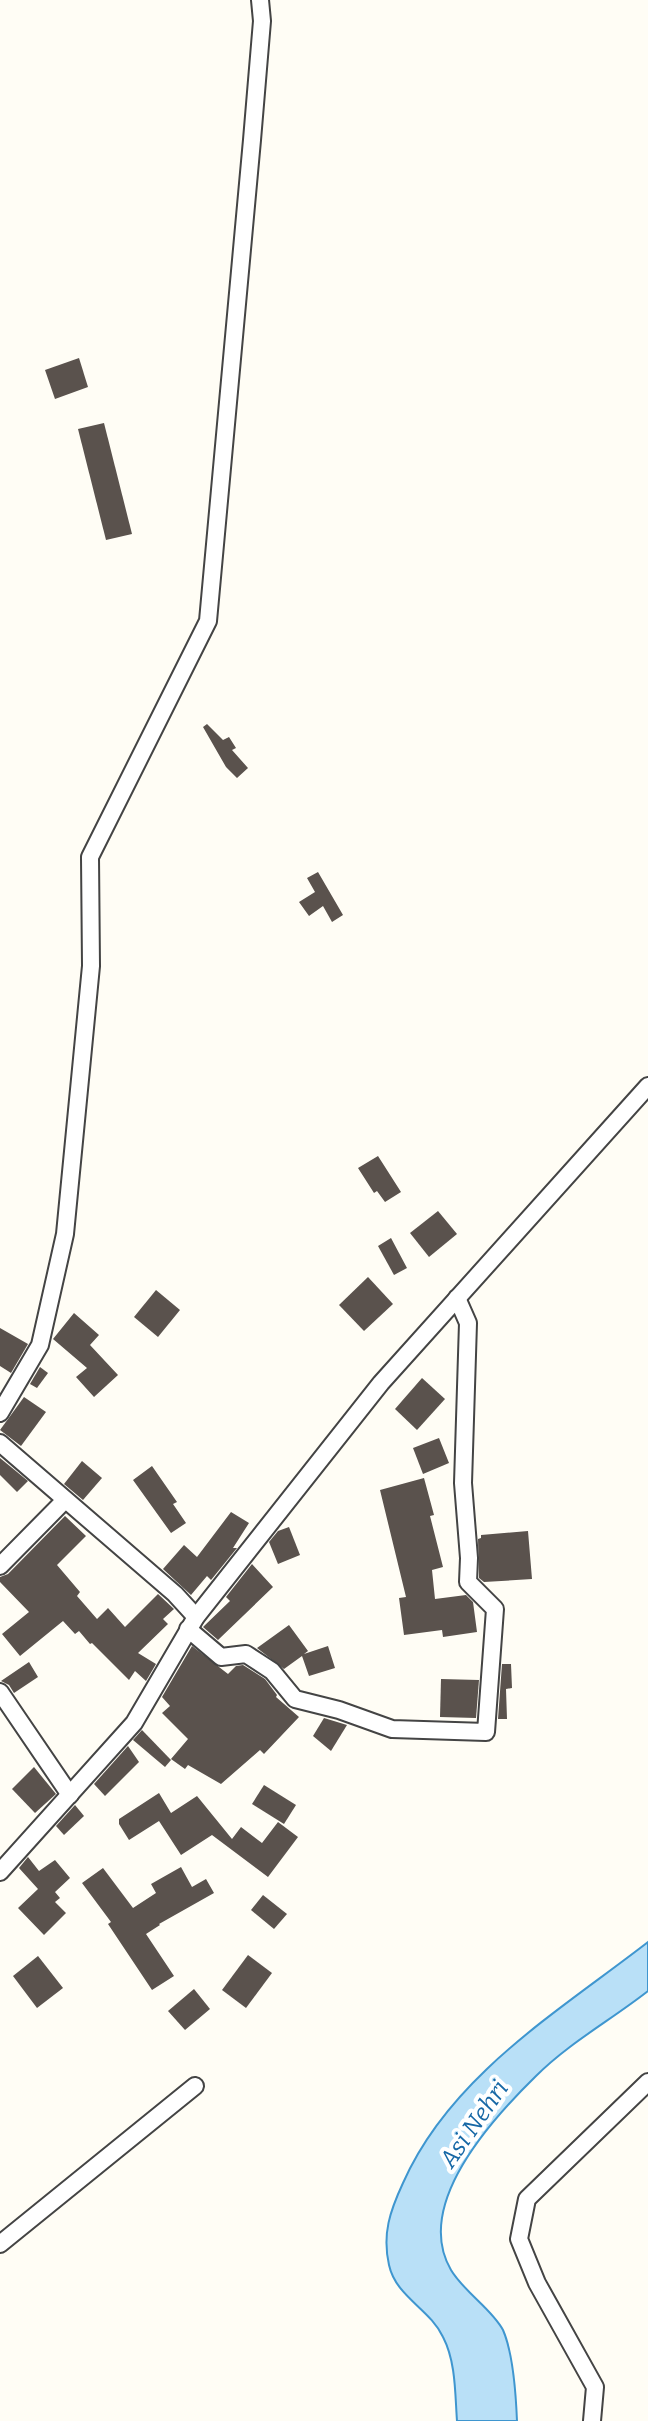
<svg xmlns="http://www.w3.org/2000/svg" width="648" height="2421" viewBox="0 0 648 2421" font-family="Bitter,serif">
<rect width="100%" height="100%" fill="#fffdf5"/>
<!-- water -->
<path fill="#b9e0f7" stroke="#3f96cf" stroke-width="2" d="M648,1942v49c-37,29 -79,52 -112,85 -44,43 -123,129 -85,194 13,22 41,39 52,60 10,23 13,66 14,91h-60c-2,-27 -1,-59 -14,-84 -13,-28 -47,-40 -54,-72 -7,-31 1,-54 14,-82 47,-107 156,-172 245,-241z"/>
<!-- building -->
<g fill="#5a524d">
<polygon points="79,358 88,387 55,399 45,370"/>
<polygon points="104,423 132,534 106,540 78,429"/>
<polygon points="207,724 223,740 229,737 236,748 232,750 248,768 237,778 226,767 203,727"/>
<polygon points="318,872 343,915 332,922 323,906 309,916 299,902 315,892 307,878"/>
<polygon points="378,1156 401,1192 385,1202 377,1191 374,1193 358,1168"/>
<polygon points="438,1211 457,1234 429,1257 410,1233"/>
<polygon points="391,1238 407,1268 394,1275 378,1246"/>
<polygon points="368,1277 393,1304 364,1331 339,1305"/>
<polygon points="156,1290 180,1310 158,1337 134,1317"/>
<polygon points="74,1313 99,1335 90,1345 118,1375 94,1397 76,1377 87,1368 53,1339"/>
<polygon points="0,1328 28,1344 11,1373 0,1366"/>
<polygon points="40,1367 48,1373 37,1388 30,1384"/>
<polygon points="422,1378 445,1399 417,1430 395,1409"/>
<polygon points="24,1397 46,1412 21,1446 0,1430"/>
<polygon points="439,1438 449,1463 423,1474 413,1448"/>
<polygon points="0,1458 28,1481 17,1492 0,1475"/>
<polygon points="82,1461 102,1478 83,1500 64,1484"/>
<polygon points="152,1466 177,1502 173,1504 186,1523 171,1533 133,1480"/>
<polygon points="424,1478 434,1515 430,1516 443,1567 432,1570 435,1599 466,1595 473,1602 477,1632 443,1637 442,1630 404,1635 399,1598 406,1597 380,1490"/>
<polygon points="231,1512 249,1523 233,1548 237,1548 211,1580 207,1576 191,1595 163,1569 184,1545 197,1557"/>
<polygon points="65,1516 86,1536 57,1565 80,1592 77,1596 97,1619 108,1608 125,1627 158,1594 174,1609 163,1619 168,1624 138,1653 156,1664 146,1681 135,1671 129,1680 92,1643 90,1644 79,1631 75,1634 63,1621 20,1656 2,1634 29,1612 0,1582 0,1577 8,1574"/>
<polygon points="289,1527 300,1555 278,1564 269,1542 278,1531"/>
<polygon points="528,1531 532,1579 484,1582 479,1578 478,1539 481,1538 481,1535"/>
<polygon points="252,1564 273,1587 218,1640 203,1627 230,1601 226,1597"/>
<polygon points="289,1625 308,1651 304,1654 328,1646 335,1668 309,1676 302,1656 284,1669 257,1648"/>
<polygon points="192,1646 228,1674 236,1666 243,1665 265,1679 277,1695 276,1697 299,1717 264,1754 260,1750 221,1784 188,1765 185,1769 171,1759 188,1739 162,1713 170,1706 162,1697"/>
<polygon points="29,1662 38,1677 14,1693 9,1685 1,1681"/>
<polygon points="502,1664 511,1664 512,1688 506,1689 507,1719 498,1719"/>
<polygon points="441,1679 479,1680 476,1718 440,1717"/>
<polygon points="324,1718 347,1725 331,1751 313,1736"/>
<polygon points="142,1730 171,1760 165,1767 133,1740"/>
<polygon points="128,1746 139,1762 105,1796 94,1784"/>
<polygon points="34,1767 56,1794 35,1813 12,1789"/>
<polygon points="264,1785 296,1805 284,1824 252,1804"/>
<polygon points="159,1793 171,1813 197,1796 232,1839 241,1827 262,1843 278,1822 298,1837 268,1877 212,1835 181,1855 159,1821 129,1840 119,1824 119,1819"/>
<polygon points="75,1805 84,1816 64,1835 56,1826"/>
<polygon points="28,1857 39,1871 55,1860 70,1878 55,1892 60,1898 55,1902 66,1913 44,1935 18,1908 38,1889 19,1868"/>
<polygon points="181,1867 192,1887 206,1879 214,1893 159,1924 160,1925 146,1934 174,1976 152,1990 108,1924 111,1922 82,1883 103,1868 133,1908 156,1893 151,1884"/>
<polygon points="263,1895 287,1914 274,1929 251,1910"/>
<polygon points="248,1955 272,1973 246,2008 222,1990"/>
<polygon points="38,1956 63,1988 37,2008 13,1976"/>
<polygon points="194,1989 210,2009 185,2030 168,2011"/>
</g>
<g fill="none" stroke-linecap="round" stroke-linejoin="round">
<!-- minor casing -->
<g stroke="#444" stroke-width="20">
<g id="minor">
<polyline points="0,1413 40,1345 65,1234 91,966 90,857 208,621 252,140 262,21 260,0"/>
<polyline points="0,1443 175,1594 196,1617"/>
<polyline points="0,1566 65,1500"/>
<polyline points="188,1629 221,1657 246,1654 272,1671 295,1699 339,1710 392,1729 486,1732 495,1609 468,1582 469,1558 463,1483 468,1323 457,1298"/>
<polyline points="0,1692 70,1795"/>
<polyline points="0,1872 134,1723 196,1617 381,1383 648,1086"/>
<polyline points="0,2244 195,2086"/>
<polyline points="592,2421 595,2387 537,2283 519,2239 527,2199 648,2082"/>
</g>
</g>
<!-- minor -->
<use href="#minor" stroke="#fff" stroke-width="16"/>
</g>
<g text-anchor="middle" stroke-width="8" stroke-linejoin="round" paint-order="stroke">
<!-- water labels -->
<g font-size="24" font-style="italic" fill="#1768a6" stroke="#fff">
<text transform="translate(474 2124) rotate(-55)" y="8">Asi Nehri</text>
</g>
</g>
</svg>
